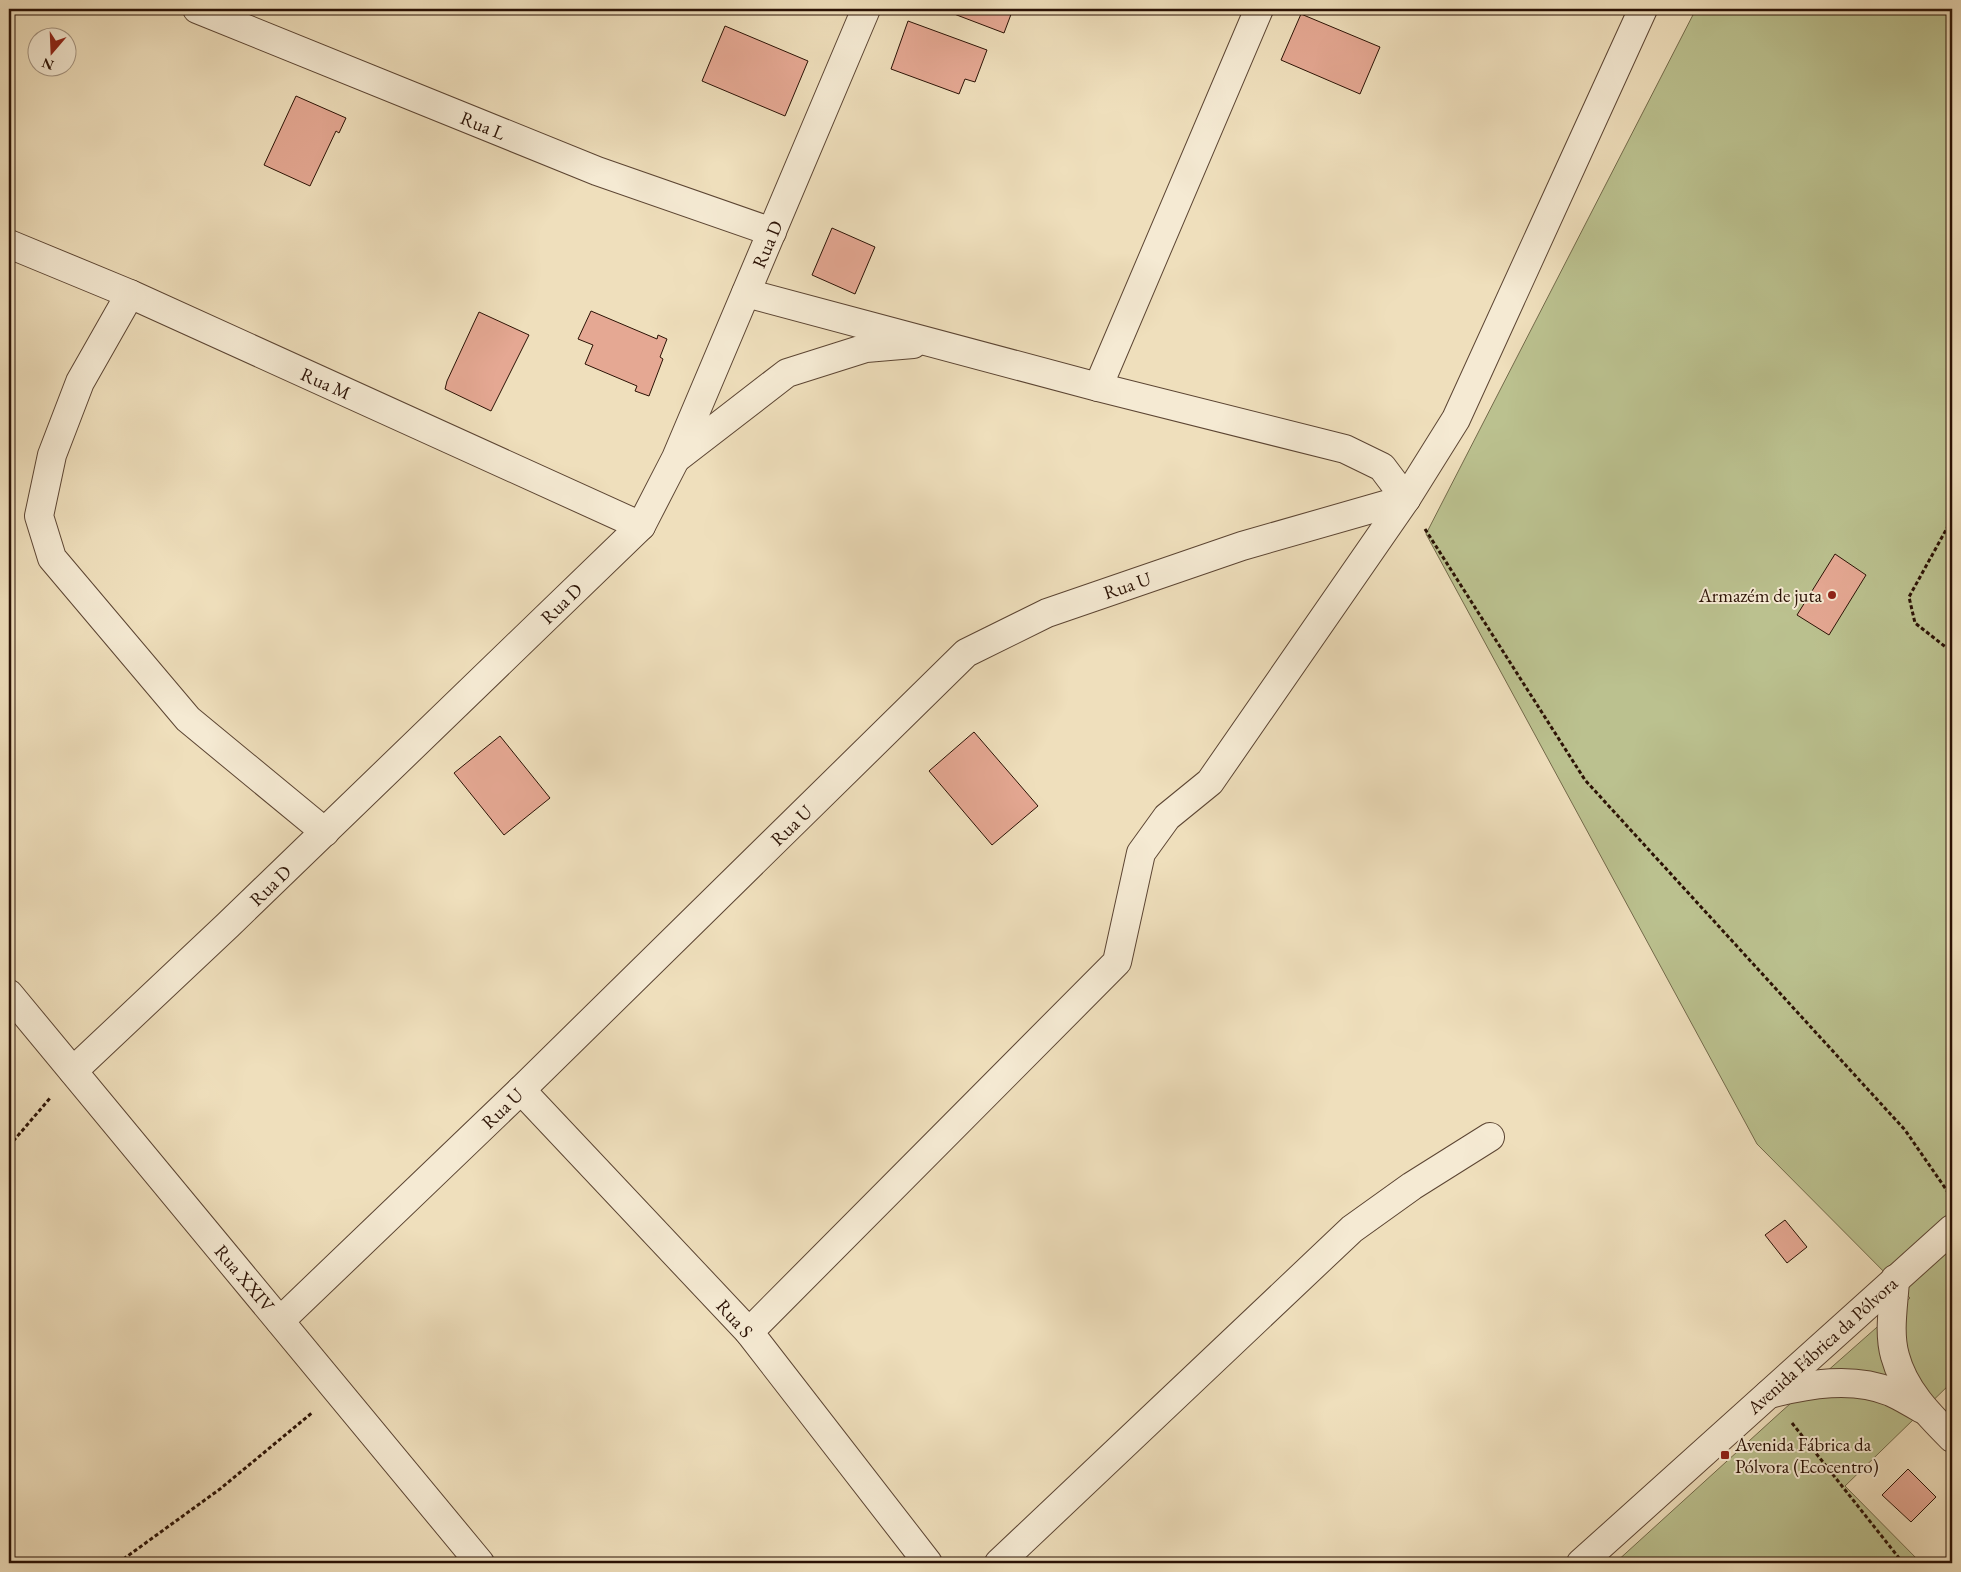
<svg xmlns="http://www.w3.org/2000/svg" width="1961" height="1572" viewBox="0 0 1961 1572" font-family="'EB Garamond',serif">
<rect width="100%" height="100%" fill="#efdfbc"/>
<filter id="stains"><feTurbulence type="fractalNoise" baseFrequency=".004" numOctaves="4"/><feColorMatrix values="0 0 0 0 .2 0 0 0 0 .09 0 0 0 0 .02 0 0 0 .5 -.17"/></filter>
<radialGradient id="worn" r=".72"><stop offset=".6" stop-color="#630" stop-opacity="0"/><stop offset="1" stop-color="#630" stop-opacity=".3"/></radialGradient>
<!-- green -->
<polygon fill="#bbc18f" stroke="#736a4a" points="1696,9 1952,9 1952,1382 1845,1486 1921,1563 1615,1563 1782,1411 1910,1298 1757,1144 1426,534"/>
<!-- building -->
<g fill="#e5a893" stroke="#2b1205">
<polygon points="941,9 1013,9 1004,33"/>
<polygon points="1301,14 1380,47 1360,94 1281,60"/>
<polygon points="908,21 987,50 975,82 965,79 959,94 891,69"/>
<polygon points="725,26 808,61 785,116 702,81"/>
<polygon points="296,96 346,118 339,133 336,131 310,186 264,165"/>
<polygon points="832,228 875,247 855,294 812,275"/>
<polygon points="591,311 657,339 658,335 667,339 660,357 663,359 649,396 635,391 637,386 585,364 593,345 578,339"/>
<polygon points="479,312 529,335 491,411 445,389 447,381"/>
<polygon points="1835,554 1866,575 1829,635 1797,615"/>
<polygon points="974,732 1038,806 992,845 929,771"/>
<polygon points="500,736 550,798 504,835 454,773"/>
<polygon points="1785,1220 1807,1247 1787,1263 1765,1235"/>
<polygon points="1908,1469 1936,1497 1911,1522 1882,1495"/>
</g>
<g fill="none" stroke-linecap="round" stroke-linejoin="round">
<!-- minor casing -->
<g stroke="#5c4533" stroke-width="30">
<g id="minor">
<polyline points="197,9 597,171 772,232"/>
<polyline points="9,244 130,294 641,526"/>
<polyline points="746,293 1098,387 1345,449 1382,467 1406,499"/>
<polyline points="130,294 80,382 52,455 39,516 52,558 188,719 325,832"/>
<polyline points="1098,387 1259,9"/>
<polyline points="677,458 787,373 866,348 913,344"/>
<polyline points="9,994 480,1563"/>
<polyline points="73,1071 228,925 641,526 676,458 866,9"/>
<polyline points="521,1090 749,1332 928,1563"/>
<path d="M1895,1279c-1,24 -7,53 0,77 9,34 33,58 57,82"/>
<polyline points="280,1321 521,1090 966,653 1047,613 1242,546 1406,499"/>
<polyline points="749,1332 1117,962 1141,853 1167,817 1210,782 1406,499 1456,419 1643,9"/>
<path d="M1769,1394c39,-10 84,-18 122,-2 11,5 21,11 31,17"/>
<polyline points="999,1563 1352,1229 1412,1186 1490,1137"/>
<polyline points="1581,1563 1952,1229"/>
</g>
</g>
<!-- path -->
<g stroke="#2b1205" stroke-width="3" stroke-dasharray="4 2.5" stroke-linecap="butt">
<polyline points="1952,519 1909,597 1915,623 1952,652"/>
<polyline points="1425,529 1585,780 1905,1130 1950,1195"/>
<polyline points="9,1146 51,1097"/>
<polyline points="1792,1423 1903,1563"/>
<polyline points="118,1563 220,1489 313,1412"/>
</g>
<!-- minor -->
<use href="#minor" stroke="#f5ead3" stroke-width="28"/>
</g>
<!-- markers -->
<g fill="#8f2418" stroke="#f5ead3" stroke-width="2">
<circle cx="1832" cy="595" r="5"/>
<rect x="1720" y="1450" width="10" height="10" rx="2.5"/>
</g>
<g text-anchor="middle" stroke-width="4" stroke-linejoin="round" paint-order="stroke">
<!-- street labels -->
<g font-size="19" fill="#2b1205" stroke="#f5ead3">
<text transform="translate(483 125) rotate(22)" y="7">Rua L</text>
<text transform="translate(767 244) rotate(-67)" y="7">Rua D</text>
<text transform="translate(326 383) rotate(24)" y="7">Rua M</text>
<text transform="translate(1127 585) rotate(-19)" y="7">Rua U</text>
<text transform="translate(561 603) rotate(-44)" y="7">Rua D</text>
<text transform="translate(791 825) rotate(-44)" y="7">Rua U</text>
<text transform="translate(270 885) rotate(-44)" y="7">Rua D</text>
<text transform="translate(502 1108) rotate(-44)" y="7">Rua U</text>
<text transform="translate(245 1278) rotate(50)" y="7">Rua XXIV</text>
<text transform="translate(735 1318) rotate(48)" y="7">Rua S</text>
<text transform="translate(1822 1345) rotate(-42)" y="7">Avenida Fábrica da Pólvora</text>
</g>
<!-- poi labels -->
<g font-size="19" fill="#2b1205" stroke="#f5ead3" text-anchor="end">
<text x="1822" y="602">Armazém de juta</text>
<text x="1735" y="1451" text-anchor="start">Avenida Fábrica da<tspan x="1735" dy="22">Pólvora (Ecocentro)</tspan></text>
</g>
</g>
<!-- margin -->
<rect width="1961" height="1572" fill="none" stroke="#efdfbc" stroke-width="30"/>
<rect x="10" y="10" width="1941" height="1552" fill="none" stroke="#2b1205" stroke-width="2.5"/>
<rect x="15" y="15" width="1931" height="1542" fill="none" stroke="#2b1205"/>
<!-- north arrow -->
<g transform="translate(52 52) rotate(199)"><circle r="24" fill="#f5ead3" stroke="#a49481"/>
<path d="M0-4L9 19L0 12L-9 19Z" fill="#8f2418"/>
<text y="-8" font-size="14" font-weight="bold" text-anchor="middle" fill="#2b1205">N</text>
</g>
<rect width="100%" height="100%" filter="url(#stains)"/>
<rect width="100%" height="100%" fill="url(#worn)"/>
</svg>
